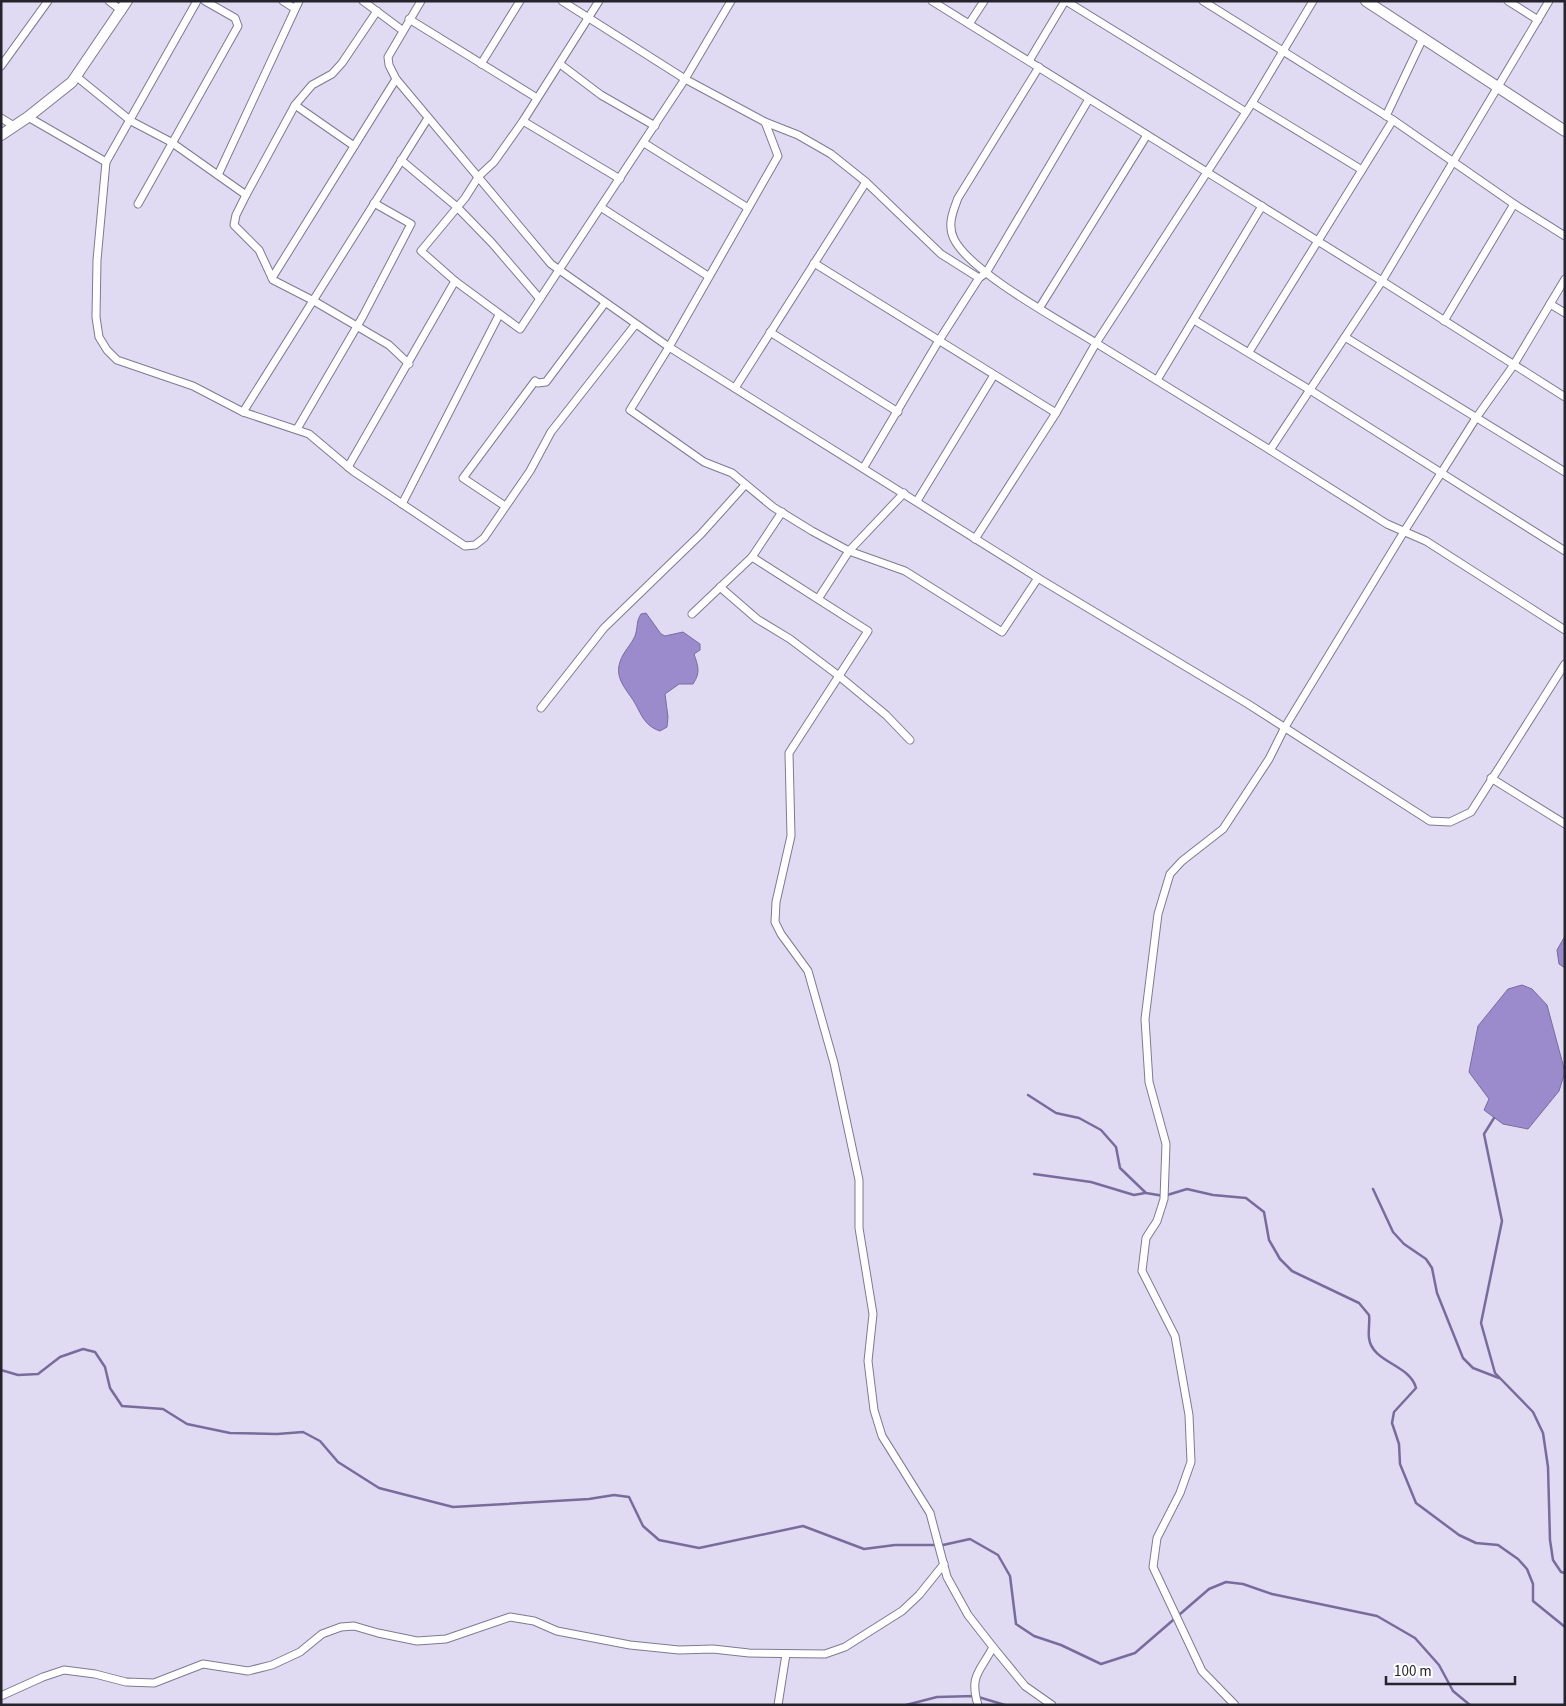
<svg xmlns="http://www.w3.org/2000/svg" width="1566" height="1706" viewBox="0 0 1566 1706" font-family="'Source Sans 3',sans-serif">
<rect width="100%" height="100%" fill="#e0dbf3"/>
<!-- water -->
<g fill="#9b8bcd" stroke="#786c9d">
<path d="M646,613l15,21 4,2 18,-4 17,12v6l-6,4c4,12 7,18 -1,30h-14l-14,10 3,23 -1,10 -7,4c-18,-6 -19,-20 -29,-34 -7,-10 -16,-21 -11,-35 3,-10 11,-17 15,-26 3,-8 1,-15 6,-22z"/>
<polygon points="1565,936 1565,968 1559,964 1557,950"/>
<polygon points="1522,985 1532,989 1547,1005 1565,1072 1559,1091 1528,1129 1503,1124 1484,1110 1489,1099 1469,1072 1478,1026 1508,989"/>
</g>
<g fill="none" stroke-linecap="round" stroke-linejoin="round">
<!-- stream -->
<g stroke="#786c9d" stroke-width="2.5">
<path d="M1028,1095l28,18 23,5 22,12 15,17 4,21 26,25 18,3 23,-7 26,6 33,3 18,14 5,28 11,19 12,12 67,32 10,12c1,7 -1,16 0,23 3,25 41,26 47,50l-22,24 -2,11 7,21 1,20 16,39 43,32 17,8 22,2 20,14 9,10 6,15v17l32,26"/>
<polyline points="1494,1118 1484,1134 1502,1221 1481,1323 1495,1373 1533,1412 1543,1433 1548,1467 1550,1540 1553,1560 1561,1572 1565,1573"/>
<polyline points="1034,1174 1091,1182 1134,1195 1145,1193"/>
<polyline points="1373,1189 1393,1232 1404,1244 1426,1259 1432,1268 1437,1293 1463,1358 1473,1368 1499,1378"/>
<polyline points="1,1370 18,1375 38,1374 60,1357 83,1349 95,1352 105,1367 110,1388 122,1406 163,1409 187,1424 230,1433 277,1434 303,1432 320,1441 338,1462 379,1488 453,1507 589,1499 614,1495 629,1497 643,1526 659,1540 699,1548 803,1526 864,1549 895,1545 943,1545 970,1539 998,1555 1010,1576 1016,1624 1034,1636 1061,1645 1101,1664 1135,1653 1209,1589 1226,1582 1243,1584 1272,1594 1377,1616 1415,1638 1439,1665 1453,1691 1470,1705"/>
<polyline points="906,1705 937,1697 975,1696 1005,1705"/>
</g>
<!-- street casing -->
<g stroke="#7e7a90" stroke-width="9">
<g id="street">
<polyline points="109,1 122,11"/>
<polyline points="197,1 106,162 97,260 96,317 99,337 107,350 117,360 193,386 243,412 309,434 353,471 465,546 475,545 484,538 530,471 551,432 635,325"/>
<polyline points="283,1 294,8"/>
<polyline points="363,1 402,30"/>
<polyline points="421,1 388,57 389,65 396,79 551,264 669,347 630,410 704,462 732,473 773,507 812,531 849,551 905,571 1002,632 1038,578"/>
<polyline points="562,1 685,79 765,122 778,156 669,347 1038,578 1248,704 1430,821 1450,822 1471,812 1565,664"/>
<polyline points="599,1 523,121 494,162 479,176 465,198 421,251 455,281 520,329 685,79 731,1"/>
<polyline points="932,1 1382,281 1565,397"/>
<polyline points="1066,1 1246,112"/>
<polyline points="1203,1 1393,120 1514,204 1444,321"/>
<polyline points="1313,1 1252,103 1096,343 1270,450 1382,281 1549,1"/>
<polyline points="1508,1 1538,20"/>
<polyline points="377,11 342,63 332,74 312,85 295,105 246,195 236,215 234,225 259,250 273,280 314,301 389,345 409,364"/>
<polyline points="409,19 537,98"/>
<polyline points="969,24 984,1"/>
<polyline points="1029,61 1065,1"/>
<polyline points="481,64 520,1"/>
<polyline points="560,64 601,95 655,126"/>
<polyline points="1,66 48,1"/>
<polyline points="77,77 131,121 171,142 246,195"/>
<polyline points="1252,103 1362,170"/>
<polyline points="295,105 354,146"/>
<polyline points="1386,116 1423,38"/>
<polyline points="28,117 106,162"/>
<polyline points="1,118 14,126"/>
<polyline points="523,121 620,179"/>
<polyline points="765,122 798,135 831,154 866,182 941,254 979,278"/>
<polyline points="644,143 748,208"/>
<polyline points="401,160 457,207 492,243 540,299"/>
<polyline points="218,175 299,1"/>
<polyline points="138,204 238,26 235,18 205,1"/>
<polyline points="1514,204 1565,236"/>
<polyline points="602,208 708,276"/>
<polyline points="814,263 1056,413"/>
<polyline points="272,278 396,79"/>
<polyline points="1550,304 1565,313"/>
<polyline points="1040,307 1147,135"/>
<polyline points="1194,320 1310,390 1565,551"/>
<polyline points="770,332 898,412"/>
<polyline points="1345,337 1565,472"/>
<polyline points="1249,352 1393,120"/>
<polyline points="1157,380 1262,206"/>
<polyline points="735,388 866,182"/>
<polyline points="243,412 428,118"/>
<polyline points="297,429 363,316 411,224 374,203"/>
<polyline points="1270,450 1387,524 1426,541 1565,630"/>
<polyline points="348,467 455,281"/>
<polyline points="864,467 938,342 979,278 986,273 1089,99"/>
<polyline points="917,501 994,375"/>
<polyline points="402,504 499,315"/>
<polyline points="505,506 463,478 535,381 538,383 546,382 605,303"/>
<path d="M975,539l81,-126 40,-70c-35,-22 -125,-70 -142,-104 -7,-14 -1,-28 4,-41l81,-131"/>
<path d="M752,557l116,74 -79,122 2,83 -15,66 -1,20 6,12 27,37 26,92 25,117v48l14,86 -5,47 6,49 8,26 48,77 17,64 21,38 25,32c-13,25 -24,28 -15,58"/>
<polyline points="720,587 757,619 790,639 839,676 886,715 910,740"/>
<polyline points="818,599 849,551 904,493"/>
<polyline points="692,614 752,557 782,512"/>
<polyline points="541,708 604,628 701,534 745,485"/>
<polyline points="1491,778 1565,824"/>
<polyline points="993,1647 1025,1686 1052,1705"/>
<polyline points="1,1696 43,1677 64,1670 95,1674 126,1682 154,1683 203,1664 248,1671 272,1665 300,1652 322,1634 341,1627 354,1626 378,1633 417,1641 446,1639 510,1617 534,1621 557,1631 630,1645 679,1650 713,1649 749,1653 825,1654 845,1647 902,1611 919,1595 944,1564"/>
<polyline points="778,1705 786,1654"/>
<polyline points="1235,1705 1202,1671 1153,1567 1157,1538 1180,1493 1191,1462 1189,1415 1175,1336 1142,1271 1146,1238 1157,1221 1164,1199 1166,1144 1149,1082 1145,1019 1158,914 1170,874 1182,861 1223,829 1269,759 1285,727 1405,530 1476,418 1513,366 1565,279"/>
</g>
</g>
<!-- secondary casing -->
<g stroke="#7e7a90" stroke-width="12">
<g id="secondary">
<polyline points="1366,1 1565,131"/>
<polyline points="1,135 28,117 72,82 127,1"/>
</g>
</g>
<!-- street -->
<use href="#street" stroke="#fff" stroke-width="7"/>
<!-- secondary -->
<use href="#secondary" stroke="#fff" stroke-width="10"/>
</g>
<!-- border -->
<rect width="1566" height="1706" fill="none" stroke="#25232c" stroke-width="5"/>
<!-- scale -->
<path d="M1386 1676v8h129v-8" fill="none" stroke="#25232c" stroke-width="2.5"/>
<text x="1394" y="1676" font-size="15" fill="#25232c" stroke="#ffffff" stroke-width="4" paint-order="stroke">100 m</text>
</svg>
